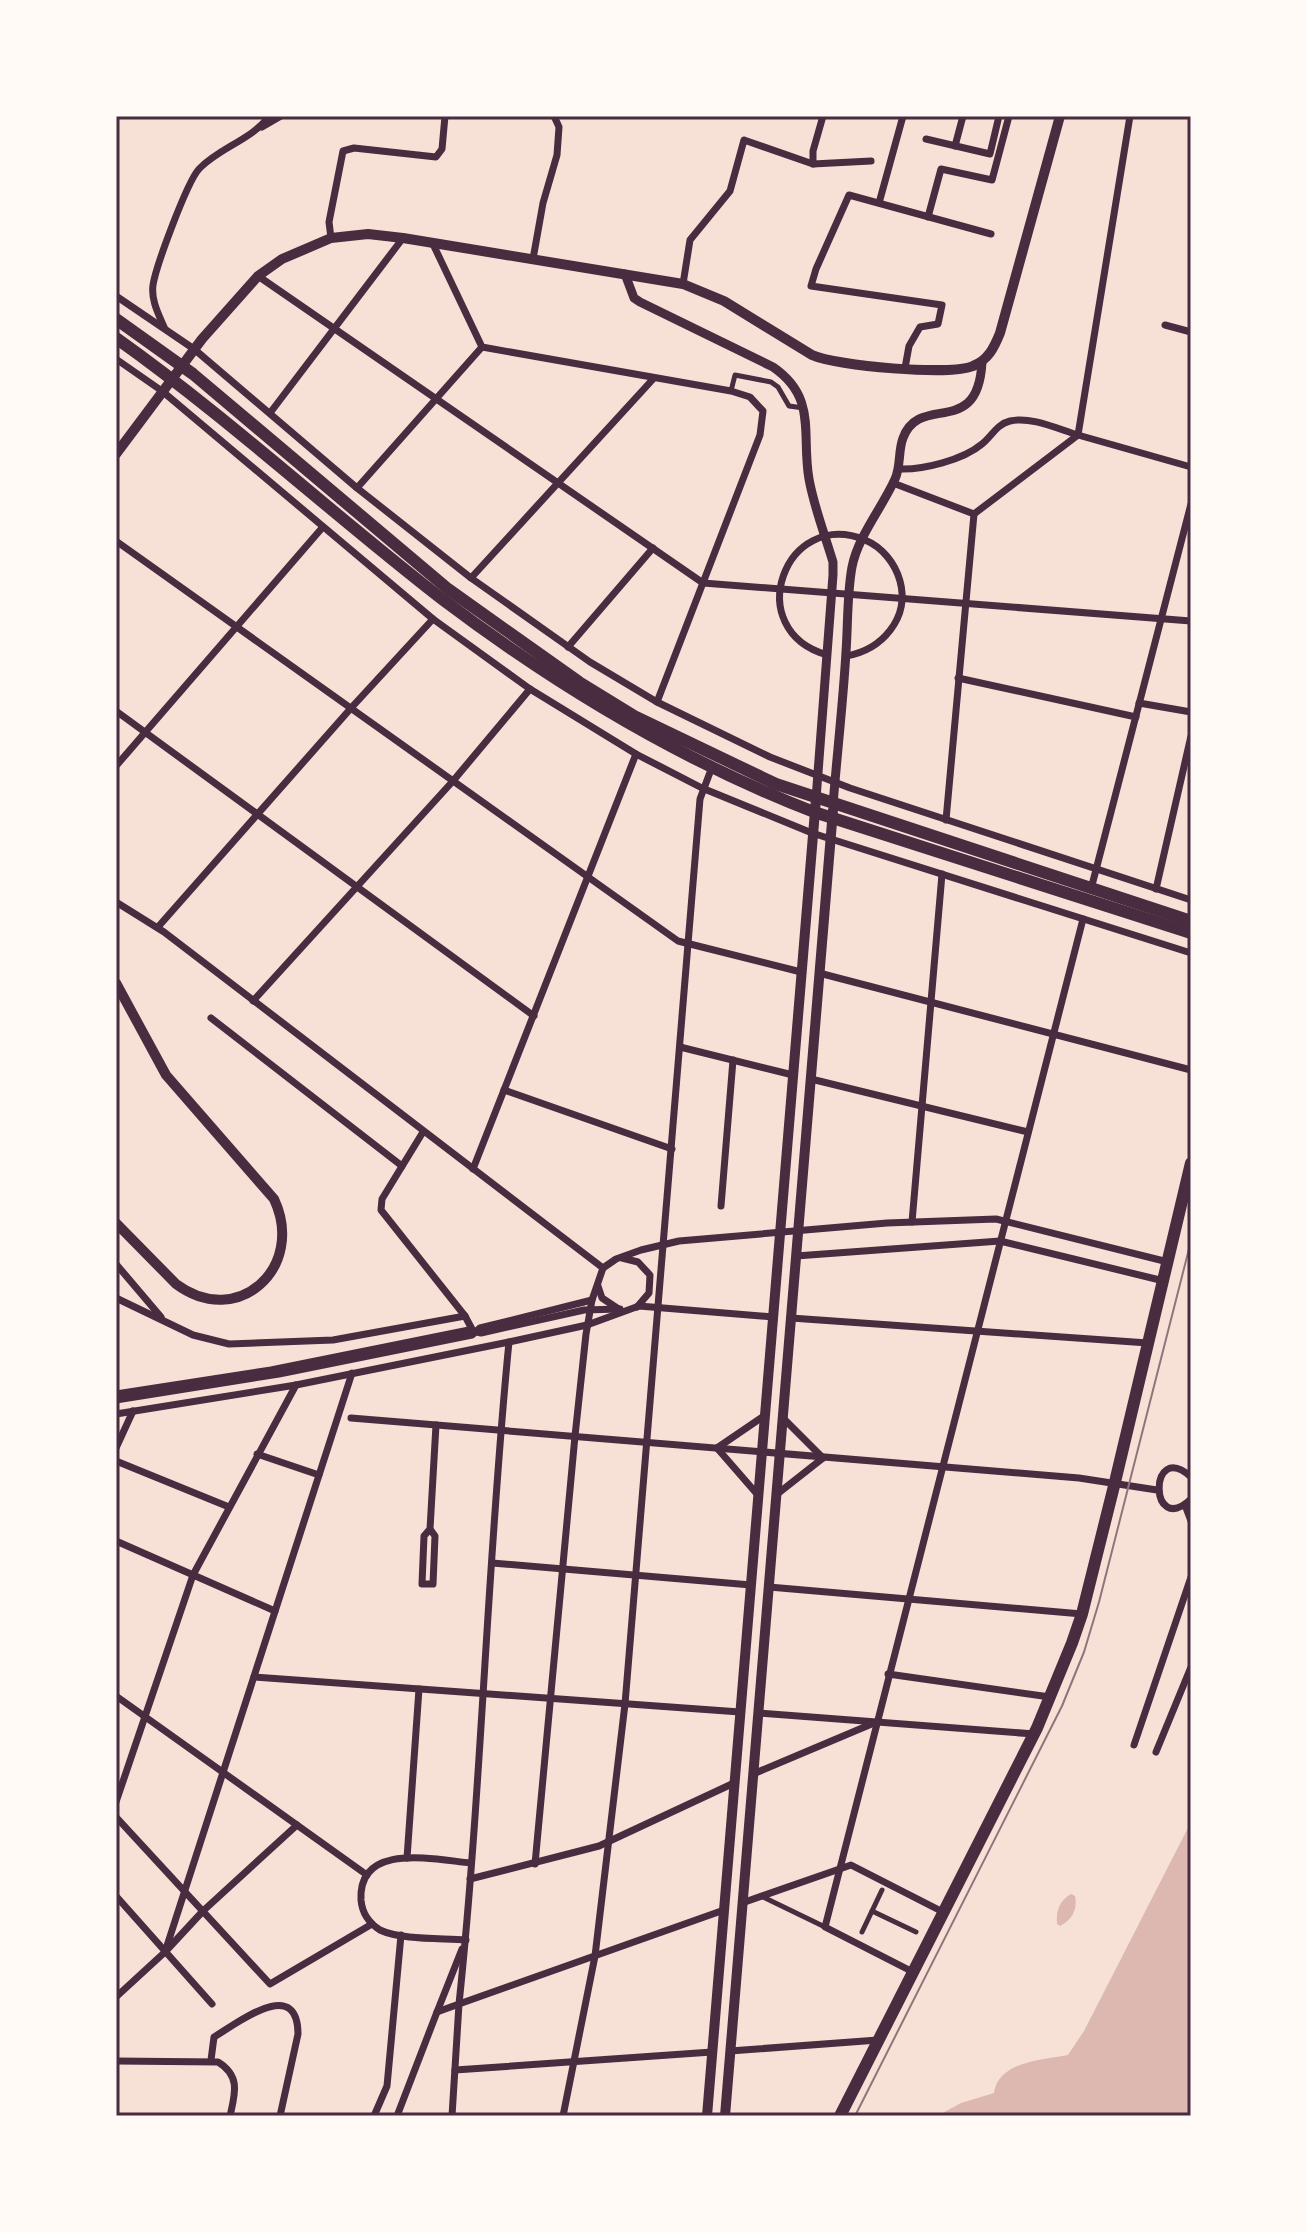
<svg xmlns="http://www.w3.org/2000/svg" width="1307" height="2232" viewBox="0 0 1307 2232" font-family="'DM Sans',sans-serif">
<rect width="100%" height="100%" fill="#f7e1d7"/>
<!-- water -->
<g fill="#dcb8b0">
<path d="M1191,1822v294h-254l24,-13 33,-10c4,-32 49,-33 74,-38l16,-24z"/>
<path d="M1071,1894l4,2c3,13 -3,24 -15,30l-3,-2c-1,-13 2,-23 14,-30z"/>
</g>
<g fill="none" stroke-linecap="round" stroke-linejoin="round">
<!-- pedestrian -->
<g stroke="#4a2c40" stroke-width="5">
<polyline points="731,391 735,375 771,382 778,387 789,406 804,408"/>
<polyline points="763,1897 825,1927"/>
<polyline points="872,1911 916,1932"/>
<polyline points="862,1932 882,1890"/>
</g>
<!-- minor -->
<g stroke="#4a2c40" stroke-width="7">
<polyline points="262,127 281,116"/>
<polyline points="926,139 990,154 999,116"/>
<polyline points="955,146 963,116"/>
<polyline points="813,164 813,151 823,116"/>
<polyline points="879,203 903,116"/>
<polyline points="928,217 941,169 992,180 1009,116"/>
<polyline points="331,238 329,222 343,151 354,148 436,157 442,149 445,116"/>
<polyline points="432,242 482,347 731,391 750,397 763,411 760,435 657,702"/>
<polyline points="533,259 543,203 557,155 559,127 554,116"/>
<polyline points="258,276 703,583 1191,621"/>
<polyline points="683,284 690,240 730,191 744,140 813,164 871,161"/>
<polyline points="116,296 194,349 357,488 471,578 590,662 657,702 770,757 850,788 1191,900"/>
<polyline points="1165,325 1191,332"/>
<path d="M164,327c-6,-14 -13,-27 -11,-42 3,-19 34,-103 46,-116 21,-22 53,-29 70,-53"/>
<polyline points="116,359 162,391 433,619 530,689 636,754 702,788 812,833 1191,953"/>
<polyline points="905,368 909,346 920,327 938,324 942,305 811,286 816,269 849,195 991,234"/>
<polyline points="270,413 403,238"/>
<path d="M899,469c24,1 64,-9 83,-25 10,-8 15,-20 28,-23 21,-5 48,8 68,14l52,-319"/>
<polyline points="893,483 974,514"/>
<polyline points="357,488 482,347"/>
<polyline points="974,514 1078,435 1191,467"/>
<polyline points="116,541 678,941 801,972"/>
<polyline points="471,578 654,378"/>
<polyline points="568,647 653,548"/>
<path d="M827,655c-87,-25 -42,-148 38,-115 17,7 30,23 35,41 10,37 -18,69 -54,75"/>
<polyline points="958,678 1136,717"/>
<polyline points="1139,703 1191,712"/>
<polyline points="116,711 534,1016"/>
<polyline points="116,766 322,528"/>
<polyline points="946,820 974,514"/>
<polyline points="1091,889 1191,504"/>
<polyline points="1156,889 1191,736"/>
<polyline points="116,902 164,932 603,1268"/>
<polyline points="158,927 352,707 433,619"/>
<polyline points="819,973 1191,1070"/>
<polyline points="253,1001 453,781 530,689"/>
<polyline points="211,1018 402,1166"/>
<polyline points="680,1047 793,1075"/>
<polyline points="811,1079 1028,1132"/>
<polyline points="504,1090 672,1149"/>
<polyline points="423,1132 382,1199 381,1210 465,1316 473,1331"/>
<polyline points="473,1169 636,754"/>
<polyline points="721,1206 733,1060"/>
<polyline points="912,1222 942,874"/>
<polyline points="796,1256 1000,1241 1164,1281"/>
<polyline points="622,1258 638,1262 650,1275 649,1293 637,1307"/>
<polyline points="116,1264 161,1317"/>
<polyline points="598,1286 602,1298 617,1308"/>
<polyline points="116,1298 193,1335 229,1344 333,1340 465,1316"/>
<polyline points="791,1318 1148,1343"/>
<polyline points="116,1394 271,1370 469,1330 481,1333 584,1310 620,1309"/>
<polyline points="116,1400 279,1374 472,1335 480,1328 592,1300 603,1268 616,1259 641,1250 679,1241 887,1223 996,1219 1168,1262"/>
<polyline points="116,1414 296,1385 509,1342 587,1325 639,1306 773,1317"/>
<polyline points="351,1418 1079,1478 1157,1490"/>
<polyline points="783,1418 823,1458"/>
<polyline points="116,1448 133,1411"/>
<polyline points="717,1448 757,1494"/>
<polyline points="717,1448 764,1416"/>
<polyline points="257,1454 319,1475"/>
<polyline points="116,1461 229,1507"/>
<path d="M1191,1477c-43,-39 -42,62 0,22"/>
<polyline points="776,1495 823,1458"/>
<polyline points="1185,1505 1191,1521"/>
<polyline points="430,1529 424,1536 422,1584 433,1584 435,1536 430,1529 436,1425"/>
<polyline points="116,1541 275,1611"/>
<polyline points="492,1563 751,1585"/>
<polyline points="769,1587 1082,1614"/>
<polyline points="888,1674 1050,1697"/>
<polyline points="254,1677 740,1712"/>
<polyline points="116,1696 367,1875"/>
<polyline points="758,1713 1034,1734"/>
<polyline points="1134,1745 1191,1577"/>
<polyline points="1156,1752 1191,1667"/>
<polyline points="753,1774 874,1723"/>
<polyline points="116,1802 193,1575 296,1385"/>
<polyline points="116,1817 270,1984 372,1924"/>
<polyline points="407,1858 419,1689"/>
<polyline points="535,1864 575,1436 586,1334 592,1300"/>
<polyline points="470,1879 599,1846 734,1783"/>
<polyline points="116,1896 212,2004"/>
<polyline points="742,1903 851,1865 943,1912"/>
<path d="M466,1940c-24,-2 -65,0 -86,-10 -11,-7 -18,-18 -19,-30 -3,-59 75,-40 110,-37"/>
<polyline points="165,1952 352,1373"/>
<polyline points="913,1972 825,1927 1083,919"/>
<polyline points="116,1997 165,1952 203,1911 297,1825"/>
<polyline points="437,2012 462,1949"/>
<polyline points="730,2051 878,2040"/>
<path d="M211,2060l3,-23c22,-13 84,-62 84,-3l-18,82"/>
<path d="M116,2061l102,1c23,14 17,32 12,54"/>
<polyline points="455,2070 712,2052"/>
<polyline points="374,2116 387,2086 401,1935"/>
<path d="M397,2116l40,-104 22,-8c23,-220 28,-442 50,-662"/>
<polyline points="452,2116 459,2004 724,1910"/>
<polyline points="563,2116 595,1956 625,1704 700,799 712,767"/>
</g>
<!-- tertiary -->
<g stroke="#4a2c40" stroke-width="9">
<path d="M625,274l9,24 6,4 133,65c45,31 28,67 36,112 5,28 16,56 24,83v13l-17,224"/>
<path d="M833,805c4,-51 10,-102 13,-153 2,-28 1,-58 6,-85 6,-31 30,-59 43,-88 6,-13 3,-28 8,-41 17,-46 75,2 79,-76"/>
</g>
<!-- secondary -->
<g stroke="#4a2c40" stroke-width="10">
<path d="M116,454l86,-115 56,-63 24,-17 49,-21 37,-4 35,4 280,46 41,17 88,54c24,11 138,21 161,11 15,-6 21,-18 27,-33l60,-217"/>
<path d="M116,983l50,92 108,124c32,68 -36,131 -98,85l-60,-61"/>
<polyline points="707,2116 816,799"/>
<polyline points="725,2116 833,810"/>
</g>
<!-- primary -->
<g stroke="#4a2c40" stroke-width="12">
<polyline points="116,319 193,374 448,589 579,682 636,717 776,784 1191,921"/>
<path d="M116,338c114,81 216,176 326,261 115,87 238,161 372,213l377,121"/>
<polyline points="840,2116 1037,1728 1072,1643 1082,1614 1115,1482 1191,1163"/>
</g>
<!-- tram -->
<polyline stroke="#8f747c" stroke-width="2" points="855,2116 1062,1706 1084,1652 1099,1602 1191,1241"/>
</g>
<!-- border -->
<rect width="1307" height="2232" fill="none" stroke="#fffaf5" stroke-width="236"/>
<rect x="118" y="118" width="1071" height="1996" fill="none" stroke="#4a2c40" stroke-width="3"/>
</svg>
